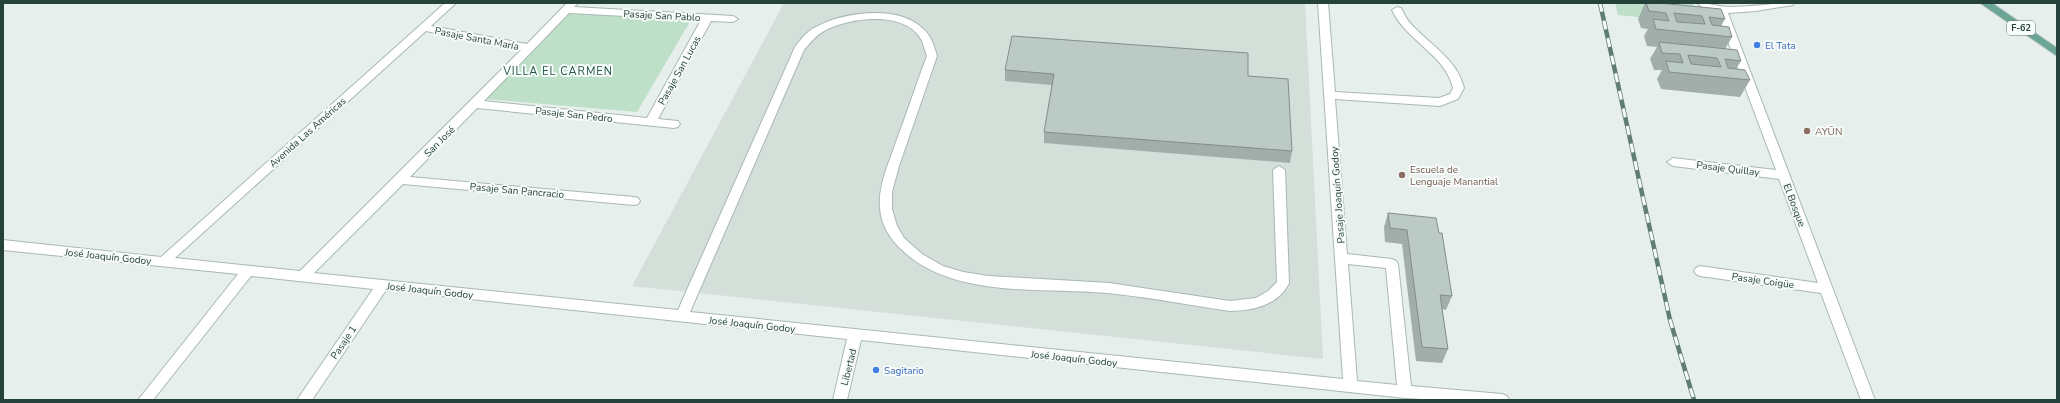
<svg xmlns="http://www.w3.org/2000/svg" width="2060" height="403" viewBox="0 0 2060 403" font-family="'Nunito Sans',sans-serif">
<rect width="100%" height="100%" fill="#e6efeb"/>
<!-- built -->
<polygon fill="#d4dfda" points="784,3 1305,3 1323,359 632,286"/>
<!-- green -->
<g fill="#bfe0c8">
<polygon points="1615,3 1693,3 1695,8 1719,26 1618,15"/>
<polygon points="571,10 691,20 637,112 486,99"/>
</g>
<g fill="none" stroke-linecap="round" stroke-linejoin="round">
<!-- minor casing -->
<g stroke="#a8b8b2" stroke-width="2">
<g id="minor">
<path d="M445,3h11l-25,23 96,18 40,-41h11l-4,4 159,9 5,3 -5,3 -22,-1 -53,98 20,2 2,3 -2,3 -4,1 -197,-20 -67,69 224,20 4,1 2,3 -2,3 -4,1 -231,-21 -89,89 364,37 117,-263c6,-8 13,-17 23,-21 26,-14 79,-21 103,1 10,8 13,18 16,29l-38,110 -7,26v17l5,17 7,12 18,16 21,12 20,6 26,4 120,7 121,18 26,-3 12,-7 9,-9 -4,-112 6,-4 6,4 4,113c-11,22 -36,28 -59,28 -41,-6 -82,-14 -123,-18 -65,-6 -154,6 -205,-43 -12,-11 -21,-25 -22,-42 -2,-23 9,-45 16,-66 11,-29 20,-58 31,-86 -2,-5 -3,-10 -5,-15 -15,-31 -73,-24 -98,-10 -8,4 -14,12 -20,19l-114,262 653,67 -25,-376h10l7,89 104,6 11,-4 3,-6c-8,-34 -47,-47 -61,-78l5,-3 4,1c3,5 5,11 10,16 19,21 46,35 53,64l-6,11 -18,7 -105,-7 12,155 45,5 4,2 2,3 13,122 91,8 5,2 2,4h-70l-34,-2 -544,-58 -14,60h-14l14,-61 -461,-49 -74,110h-15l76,-111 -122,-13 -98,124h-15l100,-126 -235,-24v-10l158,17zM569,13l132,7 -54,98 -163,-17zM426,31l95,19 -221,221 -125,-13zM1348,264l38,4 11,117 -40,-4z"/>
<path d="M1697,3c12,0 22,4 34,4 21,0 42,-4 63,-4l-1,2 -37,6 -28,2 147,387h-14l-40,-107 -121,-17 -4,-2 -2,-3 2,-3 4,-2 118,17 -39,-104 -106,-13 -6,-4 6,-4 103,12 -59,-158 -11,-2z"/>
</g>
</g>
<!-- major casing -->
<g stroke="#c2cac8" stroke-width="2">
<polygon id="major" points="1980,3 1992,3 2057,48 2057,56"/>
</g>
<!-- minor -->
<use href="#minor" fill="#fff" fill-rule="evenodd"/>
<!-- major -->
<use href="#major" fill="#6aa596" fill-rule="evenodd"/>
<!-- rail casing -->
<g stroke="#5f7d75" stroke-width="4.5">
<polyline id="rail" points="1600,3 1670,320 1694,400"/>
</g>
<!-- rail -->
<use href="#rail" stroke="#f7fbf9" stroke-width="3" stroke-dasharray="9" stroke-linecap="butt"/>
</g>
<!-- wall -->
<g fill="#a1aea9">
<polygon points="1645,3 1659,3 1725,19 1721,26 1732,37 1725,49 1741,61 1736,69 1750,80 1740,97 1661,89 1657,79 1662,70 1654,70 1650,59 1657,47 1647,46 1644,36 1648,29 1641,28 1638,19"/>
<polygon points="1005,70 1248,76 1292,151 1290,163 1044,143 1044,132 1052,85 1005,81"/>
<polygon points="1388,213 1439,233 1452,296 1446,310 1442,309 1448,349 1442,363 1416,361 1402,244 1385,242 1384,227"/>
</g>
<!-- building -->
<g fill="#bbcac4" stroke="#838d89" fill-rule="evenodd">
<path d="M1646,3h13l62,6 4,10 -16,-2 3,8 17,2 3,10 -76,-8 -3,-10 16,2 -3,-8 -17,-2zM1674,13l28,3 3,8 -28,-2z"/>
<polygon points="1012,36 1248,53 1248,76 1288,79 1292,151 1044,132 1054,74 1005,70"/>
<path d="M1659,42l78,8 4,11 -16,-2 3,9 17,2 5,10 -81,-8 -3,-11 17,2 -3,-9 -18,-1zM1688,55l29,3 4,9 -30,-3z"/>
<polygon points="1388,213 1436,218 1439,233 1442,233 1452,296 1440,295 1448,349 1422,347 1407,230 1390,228"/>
</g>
<!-- markers -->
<g fill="#3f7fe0" stroke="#f7fbf9" stroke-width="1.5">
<circle cx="1757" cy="45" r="4"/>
<circle cx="876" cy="370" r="4"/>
</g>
<g fill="#8d6e63" stroke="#f7fbf9" stroke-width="1.5">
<circle cx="1807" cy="131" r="4"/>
<circle cx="1402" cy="175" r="4"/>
</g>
<g text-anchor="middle" stroke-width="4" stroke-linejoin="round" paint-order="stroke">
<!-- shield labels -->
<rect fill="#f7fbf9" stroke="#637a73" stroke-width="1" x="2007" y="21" width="28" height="14" rx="3"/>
<g font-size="9" font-weight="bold" fill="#24423a">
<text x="2021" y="31">F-62</text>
</g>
<!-- street labels -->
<g font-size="10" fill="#24423a" stroke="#f7fbf9">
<text transform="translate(662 15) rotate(3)" y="4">Pasaje San Pablo</text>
<text transform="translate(477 38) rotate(11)" y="4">Pasaje Santa María</text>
<text transform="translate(679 70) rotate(-61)" y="4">Pasaje San Lucas</text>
<text transform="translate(574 114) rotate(6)" y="4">Pasaje San Pedro</text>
<text transform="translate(307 132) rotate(-42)" y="4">Avenida Las Américas</text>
<text transform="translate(439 141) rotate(-45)" y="4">San José</text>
<text transform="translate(1728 168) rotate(7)" y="4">Pasaje Quillay</text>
<text transform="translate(517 190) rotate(5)" y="4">Pasaje San Pancracio</text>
<text transform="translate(1337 195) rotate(-94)" y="4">Pasaje Joaquín Godoy</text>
<text transform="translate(1795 205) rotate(69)" y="4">El Bosque</text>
<text transform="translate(108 256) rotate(6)" y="4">José Joaquín Godoy</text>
<text transform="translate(1763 280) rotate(8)" y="4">Pasaje Coigüe</text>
<text transform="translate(430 290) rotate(6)" y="4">José Joaquín Godoy</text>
<text transform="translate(752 324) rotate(6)" y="4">José Joaquín Godoy</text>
<text transform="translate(343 342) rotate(-56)" y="4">Pasaje 1</text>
<text transform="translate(1074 358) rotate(6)" y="4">José Joaquín Godoy</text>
<text transform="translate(848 367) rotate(-76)" y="4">Libertad</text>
</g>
<!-- shop labels -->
<g font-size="10" fill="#366cbe" stroke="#f7fbf9" text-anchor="start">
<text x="1765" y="49">El Tata</text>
<text x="884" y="374">Sagitario</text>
</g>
<!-- education labels -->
<g font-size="10" fill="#785e54" stroke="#f7fbf9" text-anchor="start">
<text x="1815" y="135">AYÜN</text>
<text x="1410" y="173">Escuela de<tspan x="1410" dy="12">Lenguaje Manantial</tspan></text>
</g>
<!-- neighbourhood labels -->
<g font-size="11" letter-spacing="1" fill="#1f5548" stroke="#f7fbf9">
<text x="558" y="75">VILLA EL CARMEN</text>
</g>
</g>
<!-- border -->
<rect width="2060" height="403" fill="none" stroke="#24423a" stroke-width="8"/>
</svg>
